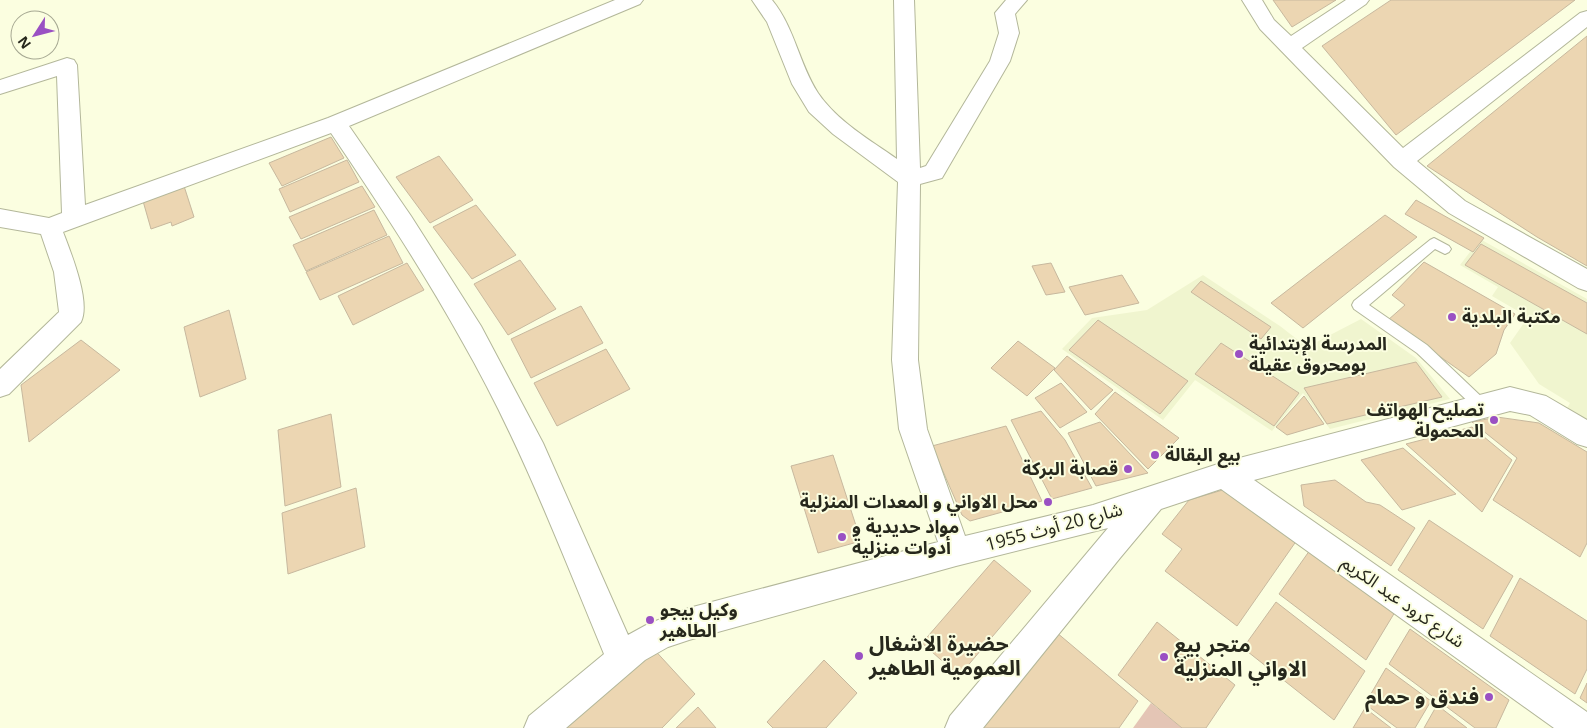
<svg xmlns="http://www.w3.org/2000/svg" width="1587" height="728" viewBox="0 0 1587 728" font-family="'Open Sans','Noto Sans Arabic',sans-serif">
<rect width="100%" height="100%" fill="#fbfee0"/>
<!-- built -->
<g fill="#f0f5cf">
<polygon points="1480,239 1587,299 1587,423 1566,410 1570,403 1539,384 1510,343 1528,317 1492,296 1498,287 1460,265"/>
<polygon points="1203,275 1280,326 1307,347 1361,319 1416,358 1450,399 1330,429 1303,393 1272,431 1195,380 1163,420 1062,349 1092,318 1147,310"/>
</g>
<!-- green -->
<polygon fill="#e4c5b5" points="1151,703 1182,728 1133,728"/>
<!-- building -->
<g fill="#ecd6b2" stroke="#c7b89e">
<polygon points="1273,0 1336,0 1292,27"/>
<polygon points="1391,0 1575,0 1396,135 1322,46"/>
<polygon points="1587,36 1587,266 1537,237 1427,166"/>
<polygon points="331,137 344,158 282,186 269,163"/>
<polygon points="439,156 473,200 430,223 396,177"/>
<polygon points="347,160 359,182 290,212 279,189"/>
<polygon points="184,186 194,217 172,226 171,222 151,229 143,201"/>
<polygon points="362,186 375,207 301,239 289,217"/>
<polygon points="1416,200 1484,238 1473,252 1405,214"/>
<polygon points="476,205 516,255 472,279 433,227"/>
<polygon points="374,210 387,235 306,271 293,245"/>
<polygon points="1385,215 1417,237 1303,328 1271,303"/>
<polygon points="389,236 403,263 320,300 306,272"/>
<polygon points="1481,244 1587,303 1587,334 1465,265"/>
<polygon points="520,260 556,309 508,335 474,284"/>
<polygon points="1424,262 1515,314 1504,330 1496,354 1469,377 1388,320 1405,305 1392,295"/>
<polygon points="407,263 424,290 353,325 338,296"/>
<polygon points="1051,263 1065,292 1046,295 1032,266"/>
<polygon points="1122,275 1139,303 1085,315 1069,287"/>
<polygon points="1201,281 1271,327 1261,339 1191,292"/>
<polygon points="581,306 603,343 531,378 511,339"/>
<polygon points="229,310 246,379 200,397 184,327"/>
<polygon points="1098,320 1188,381 1160,414 1069,350"/>
<polygon points="81,340 120,370 29,442 21,385"/>
<polygon points="1018,341 1055,368 1027,396 991,368"/>
<polygon points="1221,343 1299,393 1274,426 1195,374"/>
<polygon points="606,349 630,389 557,426 534,383"/>
<polygon points="1067,356 1113,390 1091,410 1054,370"/>
<polygon points="1416,362 1442,397 1327,424 1304,388"/>
<polygon points="1061,383 1087,412 1060,428 1035,398"/>
<polygon points="1115,392 1179,438 1148,469 1095,414"/>
<polygon points="1304,396 1324,424 1287,435 1276,427"/>
<polygon points="1041,411 1065,440 1092,488 1052,499 1011,420"/>
<polygon points="331,414 341,487 285,506 278,430"/>
<polygon points="1497,417 1539,423 1587,452 1587,543 1580,557 1493,500 1517,458 1472,422"/>
<polygon points="1100,422 1148,473 1096,486 1068,433"/>
<polygon points="1006,426 1042,501 970,521 962,515 932,446"/>
<polygon points="1472,427 1512,460 1482,512 1406,444"/>
<polygon points="1403,448 1456,494 1402,510 1361,460"/>
<polygon points="833,455 861,541 818,553 791,466"/>
<polygon points="1335,480 1366,502 1380,505 1415,528 1391,566 1304,506 1301,485"/>
<polygon points="356,488 365,547 288,574 282,513"/>
<polygon points="1226,489 1297,540 1237,626 1165,571 1182,549 1162,534 1189,500"/>
<polygon points="1429,520 1513,576 1483,629 1398,570"/>
<polygon points="1310,550 1395,612 1366,660 1279,594"/>
<polygon points="994,560 1031,591 959,676 922,643"/>
<polygon points="1520,578 1587,621 1587,669 1575,694 1490,636"/>
<polygon points="1276,602 1365,671 1334,720 1243,648"/>
<polygon points="1157,622 1235,685 1206,728 1182,728 1118,675"/>
<polygon points="1410,629 1509,700 1496,728 1475,728 1389,664"/>
<polygon points="1056,632 1138,701 1119,728 979,728"/>
<polygon points="650,645 695,694 662,728 564,728"/>
<polygon points="824,660 857,693 826,728 773,728 767,722"/>
<polygon points="1386,668 1431,701 1415,728 1397,728 1365,704"/>
<polygon points="1587,683 1587,703 1580,698"/>
<polygon points="1437,705 1467,728 1424,728"/>
<polygon points="698,707 716,728 676,728"/>
<polygon points="1365,708 1391,728 1353,728"/>
</g>
<g fill="none" stroke-linecap="round" stroke-linejoin="round">
<!-- service casing -->
<g stroke="#b3b79a" stroke-width="2">
<polygon id="service" points="1434,238 1449,246 1451,249 1449,252 1445,254 1435,249 1369,305 1427,345 1487,402 1489,406 1487,410 1482,412 1477,410 1417,353 1354,309 1352,305 1354,301 1430,240"/>
</g>
<!-- minor casing -->
<g stroke="#b3b79a" stroke-width="2">
<g id="minor">
<path d="M615,0h28l-3,4 -291,122 62,90 70,110 62,117 85,192 20,-11 41,-16 249,-66 -39,-113 -7,-69 6,-178 -65,-48 -24,-22 -17,-28 -25,-62 -15,-22h20c23,28 27,64 46,93 19,28 52,47 79,66l-3,-159h20l6,168 6,-2 64,-105 9,-28 -4,-20 11,-13h21l-12,14 4,19 -9,28 -68,117 -22,6 -2,176 9,69 38,107 128,-31 131,-43 286,-75 36,9 41,24v27l-10,-3 -47,-29 -20,-4 -256,69 333,232v16h-33l-333,-239 -60,20 -41,49 -137,170h-38l5,-12 158,-188 -152,38 -267,74 -21,7 -23,13 -79,68h-42l5,-12 75,-62c-44,-106 -85,-214 -142,-313 -40,-72 -85,-140 -131,-208l-268,99c8,21 28,70 18,90l-72,72 -9,3v-28l59,-57 -5,-40 -13,-38 -41,-7v-18l49,9 13,-5 -5,-137 -57,18v-14l67,-22 7,2 3,5 8,140 243,-87z"/>
<polygon points="1242,0 1262,0 1274,20 1291,36 1346,0 1369,0 1366,4 1302,48 1403,148 1580,13 1587,11 1587,27 1417,161 1465,201 1587,269 1587,291 1578,288 1449,213 1394,167 1260,29"/>
</g>
</g>
<!-- service -->
<use href="#service" fill="#fff" fill-rule="evenodd"/>
<!-- minor -->
<use href="#minor" fill="#fff" fill-rule="evenodd"/>
</g>
<!-- markers -->
<g fill="#9a50c3" stroke="#fbfee0" stroke-width="2">
<circle cx="1452" cy="317" r="5"/>
<circle cx="1239" cy="354" r="5"/>
<circle cx="1494" cy="420" r="5"/>
<circle cx="1155" cy="455" r="5"/>
<circle cx="1128" cy="469" r="5"/>
<circle cx="1048" cy="502" r="5"/>
<circle cx="842" cy="537" r="5"/>
<circle cx="650" cy="620" r="5"/>
<circle cx="859" cy="656" r="5"/>
<circle cx="1164" cy="657" r="5"/>
<circle cx="1489" cy="697" r="5"/>
</g>
<g text-anchor="middle" stroke-width="4" stroke-linejoin="round" paint-order="stroke">
<!-- poi labels -->
<g font-size="18" font-weight="bold" fill="#26271c" stroke="#fbfee0" text-anchor="start">
<text x="1462" y="323">مكتبة البلدية</text>
<text x="1249" y="350">المدرسة الإبتدائية<tspan x="1249" dy="21">بومحروق عقيلة</tspan></text>
<text x="1484" y="416" text-anchor="end">تصليح الهواتف<tspan x="1484" dy="21">المحمولة</tspan></text>
<text x="1165" y="461">بيع البقالة</text>
<text x="1118" y="475" text-anchor="end">قصابة البركة</text>
<text x="1038" y="508" text-anchor="end">محل الاواني و المعدات المنزلية</text>
<text x="852" y="533">مواد حديدية و<tspan x="852" dy="21">أدوات منزلية</tspan></text>
<text x="660" y="616">وكيل بيجو<tspan x="660" dy="21">الطاهير</tspan></text>
</g>
<!-- street labels -->
<g font-size="18" fill="#26271c" stroke="#fbfee0">
<text transform="translate(1054 527) rotate(-15)" y="6">شارع 20 أوث 1955</text>
<text transform="translate(1403 602) rotate(35)" y="6">شارع كرود عبد الكريم</text>
</g>
<!-- near-poi labels -->
<g font-size="21" font-weight="bold" fill="#26271c" stroke="#fbfee0" text-anchor="start">
<text x="869" y="651">حضيرة الاشغال<tspan x="869" dy="24">العمومية الطاهير</tspan></text>
<text x="1174" y="652">متجر بيع<tspan x="1174" dy="24">الاواني المنزلية</tspan></text>
<text x="1479" y="704" text-anchor="end">فندق و حمام</text>
</g>
</g>
<!-- north arrow -->
<g transform="translate(35 35) rotate(234)"><circle r="24" fill="#fbfee0" stroke="#a6a892"/>
<path d="M0-4L9 19L0 12L-9 19Z" fill="#9a50c3"/>
<text y="-8" font-size="14" font-weight="bold" text-anchor="middle" fill="#26271c">N</text>
</g>
</svg>
